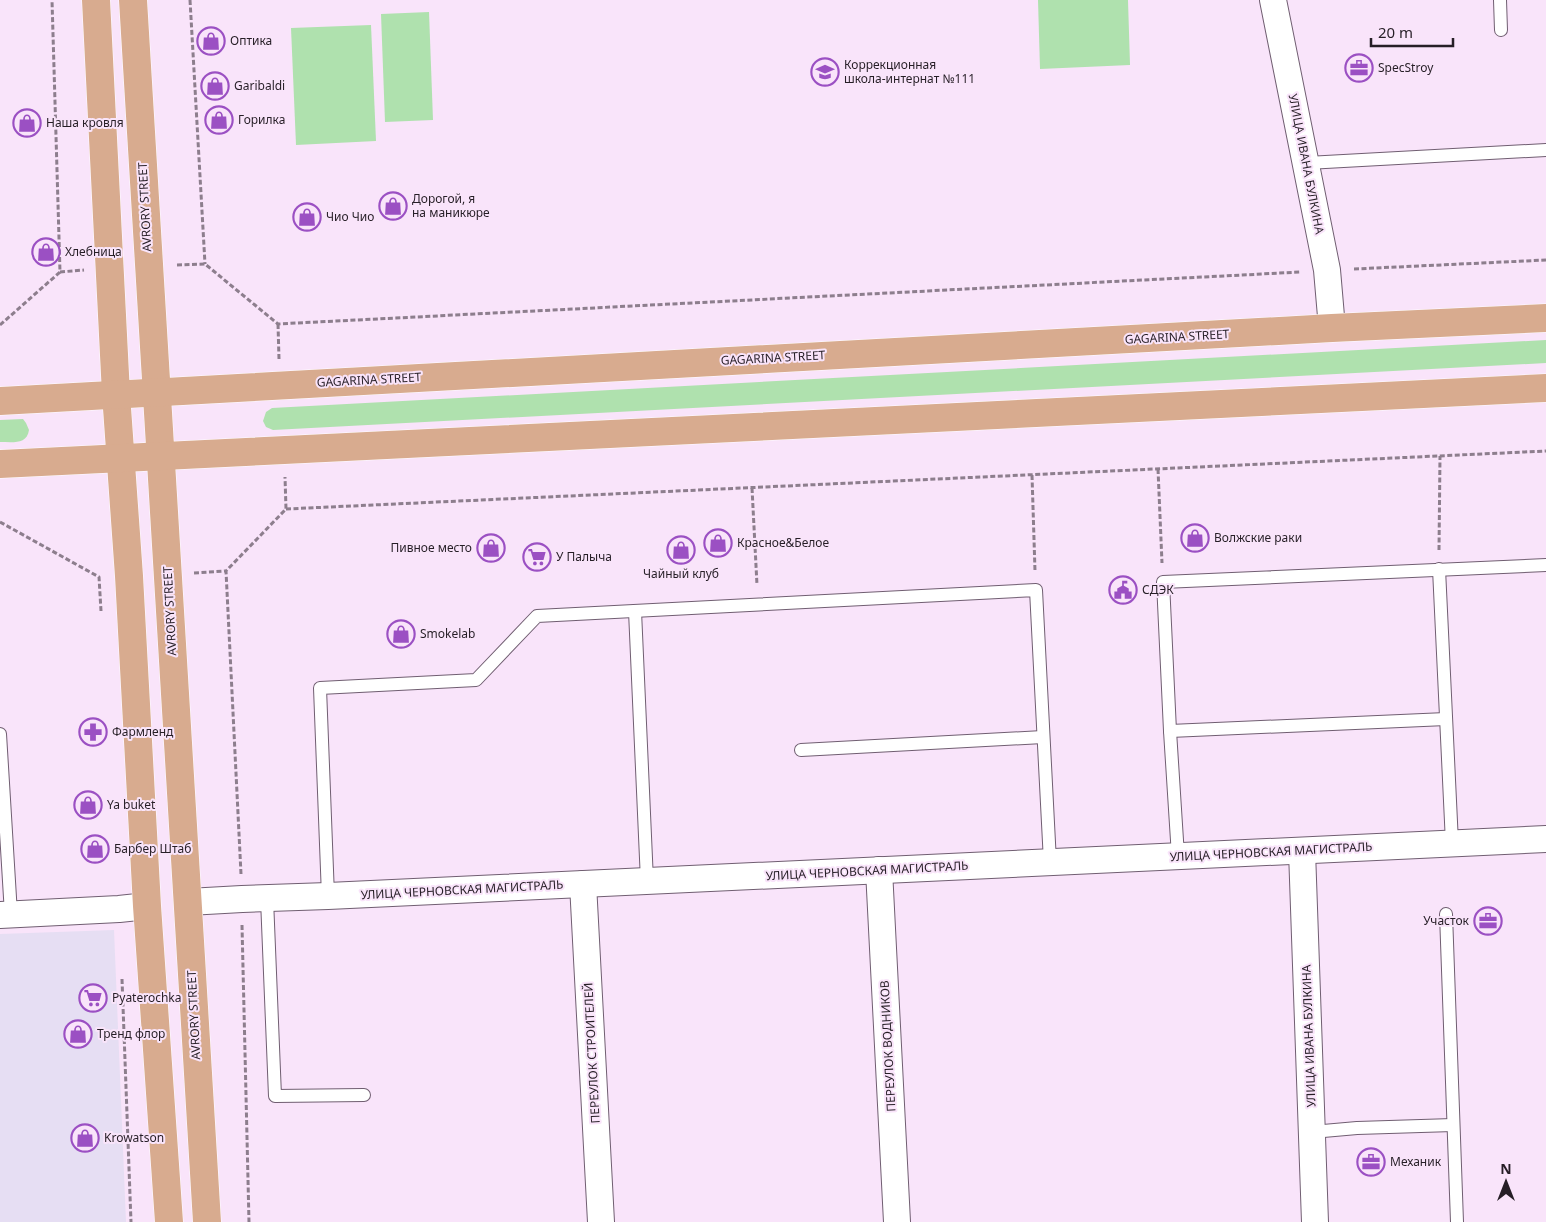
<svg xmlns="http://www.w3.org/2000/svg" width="1546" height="1222" viewBox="0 0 1546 1222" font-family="'Noto Sans',sans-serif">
<rect width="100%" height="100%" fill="#f9e4fa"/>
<!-- commercial -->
<polygon fill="#e6def3" points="114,930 126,1222 0,1222 0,934"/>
<!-- green -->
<g fill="#afe1ae">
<polygon points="1038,0 1128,0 1130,65 1040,69"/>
<polygon points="429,12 433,120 385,122 381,14"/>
<polygon points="371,25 376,141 296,145 291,28"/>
<polygon points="1546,340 1546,363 273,430 266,427 263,421 266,412 272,408"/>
<path d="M23,419l3,4 3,7c-2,15 -17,12 -29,12v-22z"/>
</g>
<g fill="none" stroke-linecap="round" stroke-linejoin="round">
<!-- lane casing -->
<g stroke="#705e71" stroke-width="14">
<g id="lane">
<polyline points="1500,0 1501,30"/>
<polyline points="1307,163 1546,150"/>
<polyline points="1439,569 1452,843"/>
<polyline points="635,611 647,881"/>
<polyline points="1446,719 1170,731 1163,582 1546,565"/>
<polyline points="1170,731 1178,856"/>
<polyline points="0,734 11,914"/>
<polyline points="801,750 1043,737"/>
<polyline points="328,896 320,688 476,680 537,616 1036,590 1050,862"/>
<polyline points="267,899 275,1096 364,1095"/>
<polyline points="1446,914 1457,1222"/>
<polyline points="1312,1132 1357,1128 1453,1125"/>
</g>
</g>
<!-- street casing -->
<g stroke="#705e71" stroke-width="28">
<g id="street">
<polyline points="1273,0 1327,270 1332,328"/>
<polyline points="1302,851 1315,1222"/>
<polyline points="879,870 897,1222"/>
<polyline points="583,884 601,1222"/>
<polyline points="188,902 242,899 328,896 1546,839"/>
<polyline points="0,915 119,909 147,906"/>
</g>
</g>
<!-- primary casing -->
<g stroke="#fff" stroke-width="29">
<g id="primary">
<polyline points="96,0 116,394 129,576 147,906 169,1222"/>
<polyline points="133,0 207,1222"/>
<polyline points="0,401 1332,328 1546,318"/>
<polyline points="0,464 1546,388"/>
</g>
</g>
<!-- path -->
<g stroke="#8d7e8d" stroke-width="3" stroke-dasharray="5 2.5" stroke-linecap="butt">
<polyline points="190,0 205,264"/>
<polyline points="177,265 205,264 278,324 1301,272"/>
<polyline points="1354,269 1546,260"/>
<polyline points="60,272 84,270"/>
<polyline points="278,324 279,359"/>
<polyline points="0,325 60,272 52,0"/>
<polyline points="1158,469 1162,563"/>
<polyline points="1032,475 1035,571"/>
<polyline points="752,488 757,585"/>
<polyline points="286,509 1546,451"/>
<polyline points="0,522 99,577 101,611"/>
<polyline points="1439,550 1440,456"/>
<polyline points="194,573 225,571"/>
<polyline points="241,874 226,571 286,509 285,477"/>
<polyline points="242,925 249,1222"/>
<polyline points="122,979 131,1222"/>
</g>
<!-- lane -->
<use href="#lane" stroke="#fff" stroke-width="12"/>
<!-- street -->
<use href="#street" stroke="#fff" stroke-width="26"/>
<!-- primary -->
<use href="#primary" stroke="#d8ab8f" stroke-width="28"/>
</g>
<!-- icons -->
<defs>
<g id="shop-ring" transform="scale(1.4375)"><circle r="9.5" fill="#f9e4fa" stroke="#9b50c3" stroke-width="1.5"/><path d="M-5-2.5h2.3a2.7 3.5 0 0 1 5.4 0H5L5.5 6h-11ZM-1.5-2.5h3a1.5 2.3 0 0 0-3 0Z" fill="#9b50c3"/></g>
<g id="office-ring" transform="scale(1.4375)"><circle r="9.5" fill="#f9e4fa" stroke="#9b50c3" stroke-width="1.5"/><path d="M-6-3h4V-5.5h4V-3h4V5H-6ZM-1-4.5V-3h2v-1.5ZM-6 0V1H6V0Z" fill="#9b50c3"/></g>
<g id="school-ring" transform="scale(1.4375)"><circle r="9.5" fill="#f9e4fa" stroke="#9b50c3" stroke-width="1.5"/><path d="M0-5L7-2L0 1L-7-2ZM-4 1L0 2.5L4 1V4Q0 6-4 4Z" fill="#9b50c3"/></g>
<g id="supermarket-ring" transform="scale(1.4375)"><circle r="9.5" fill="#f9e4fa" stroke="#9b50c3" stroke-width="1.5"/><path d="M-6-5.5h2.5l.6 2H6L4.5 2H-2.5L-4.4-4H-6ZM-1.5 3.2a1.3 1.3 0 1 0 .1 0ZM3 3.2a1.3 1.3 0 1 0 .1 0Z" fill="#9b50c3"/></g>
<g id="civic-ring" transform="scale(1.4375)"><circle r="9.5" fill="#f9e4fa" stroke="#9b50c3" stroke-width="1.5"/><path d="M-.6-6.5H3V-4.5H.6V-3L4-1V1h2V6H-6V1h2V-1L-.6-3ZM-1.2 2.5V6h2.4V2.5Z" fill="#9b50c3"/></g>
<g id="pharmacy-ring" transform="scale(1.4375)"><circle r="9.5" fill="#f9e4fa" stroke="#9b50c3" stroke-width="1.5"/><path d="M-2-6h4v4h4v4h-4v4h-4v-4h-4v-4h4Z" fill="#9b50c3"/></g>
</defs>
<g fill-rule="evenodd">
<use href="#shop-ring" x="211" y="41"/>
<use href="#office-ring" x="1359" y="68"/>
<use href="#school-ring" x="825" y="72"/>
<use href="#shop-ring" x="215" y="86"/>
<use href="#shop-ring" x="219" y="120"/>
<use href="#shop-ring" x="27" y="123"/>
<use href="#shop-ring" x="393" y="206"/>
<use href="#shop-ring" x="307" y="217"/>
<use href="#shop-ring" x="46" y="252"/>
<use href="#shop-ring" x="1195" y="538"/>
<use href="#shop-ring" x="718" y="543"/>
<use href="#shop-ring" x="491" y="548"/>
<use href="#shop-ring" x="681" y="550"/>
<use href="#supermarket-ring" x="537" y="557"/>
<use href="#civic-ring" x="1123" y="590"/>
<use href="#shop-ring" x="401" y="634"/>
<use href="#pharmacy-ring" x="93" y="732"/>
<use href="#shop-ring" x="88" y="805"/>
<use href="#shop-ring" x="95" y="849"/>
<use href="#office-ring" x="1488" y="921"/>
<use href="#supermarket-ring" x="93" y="998"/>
<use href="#shop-ring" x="78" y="1034"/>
<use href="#shop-ring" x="85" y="1138"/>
<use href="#office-ring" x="1371" y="1162"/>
</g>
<g text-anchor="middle" stroke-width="4" stroke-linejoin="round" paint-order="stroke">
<!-- poi labels -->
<g font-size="12" fill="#261e26" stroke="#f9e4fa" text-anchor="start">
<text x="230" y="45">Оптика</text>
<text x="844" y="69">Коррекционная<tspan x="844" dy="14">школа-интернат №111</tspan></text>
<text x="1378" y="72">SpecStroy</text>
<text x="234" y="90">Garibaldi</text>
<text x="238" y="124">Горилка</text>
<text x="46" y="127">Наша кровля</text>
<text x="412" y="203">Дорогой, я<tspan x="412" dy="14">на маникюре</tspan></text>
<text x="326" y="221">Чио Чио</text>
<text x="65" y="256">Хлебница</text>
<text x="1214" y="542">Волжские раки</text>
<text x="737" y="547">Красное&amp;Белое</text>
<text x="472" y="552" text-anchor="end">Пивное место</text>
<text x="556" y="561">У Палыча</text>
<text x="681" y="578" text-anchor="middle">Чайный клуб</text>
<text x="1142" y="594">СДЭК</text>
<text x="420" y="638">Smokelab</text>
<text x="112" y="736">Фармленд</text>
<text x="107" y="809">Ya buket</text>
<text x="114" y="853">Барбер Штаб</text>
<text x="1469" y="925" text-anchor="end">Участок</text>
<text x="112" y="1002">Pyaterochka</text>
<text x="97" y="1038">Тренд флор</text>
<text x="104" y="1142">Krowatson</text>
<text x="1390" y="1166">Механик</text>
</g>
<!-- street labels -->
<g font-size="12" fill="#261e26" stroke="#f9e4fa">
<text transform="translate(1306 164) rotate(79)" y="4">УЛИЦА ИВАНА БУЛКИНА</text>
<text transform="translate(145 207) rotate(-93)" y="4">AVRORY STREET</text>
<text transform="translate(1177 337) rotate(-3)" y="4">GAGARINA STREET</text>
<text transform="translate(773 358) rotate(-3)" y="4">GAGARINA STREET</text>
<text transform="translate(369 380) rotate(-3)" y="4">GAGARINA STREET</text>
<text transform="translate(170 611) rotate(-93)" y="4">AVRORY STREET</text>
<text transform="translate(1271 852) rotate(-3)" y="4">УЛИЦА ЧЕРНОВСКАЯ МАГИСТРАЛЬ</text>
<text transform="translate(867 871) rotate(-3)" y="4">УЛИЦА ЧЕРНОВСКАЯ МАГИСТРАЛЬ</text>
<text transform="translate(462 890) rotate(-3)" y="4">УЛИЦА ЧЕРНОВСКАЯ МАГИСТРАЛЬ</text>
<text transform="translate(194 1015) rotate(-93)" y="4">AVRORY STREET</text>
<text transform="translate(1309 1036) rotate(-92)" y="4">УЛИЦА ИВАНА БУЛКИНА</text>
<text transform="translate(888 1046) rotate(-93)" y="4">ПЕРЕУЛОК ВОДНИКОВ</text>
<text transform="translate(592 1053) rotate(-93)" y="4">ПЕРЕУЛОК СТРОИТЕЛЕЙ</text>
</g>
</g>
<!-- north arrow -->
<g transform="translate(1506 1182)" stroke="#f9e4fa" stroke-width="4" paint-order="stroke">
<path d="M0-4L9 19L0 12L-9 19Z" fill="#261e26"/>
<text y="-8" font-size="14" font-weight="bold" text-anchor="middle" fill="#261e26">N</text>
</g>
<!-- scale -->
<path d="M1371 38v8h82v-8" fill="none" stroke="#261e26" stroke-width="2.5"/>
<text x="1378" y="38" font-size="15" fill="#261e26" stroke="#f9e4fa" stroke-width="4" paint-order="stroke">20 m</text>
</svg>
